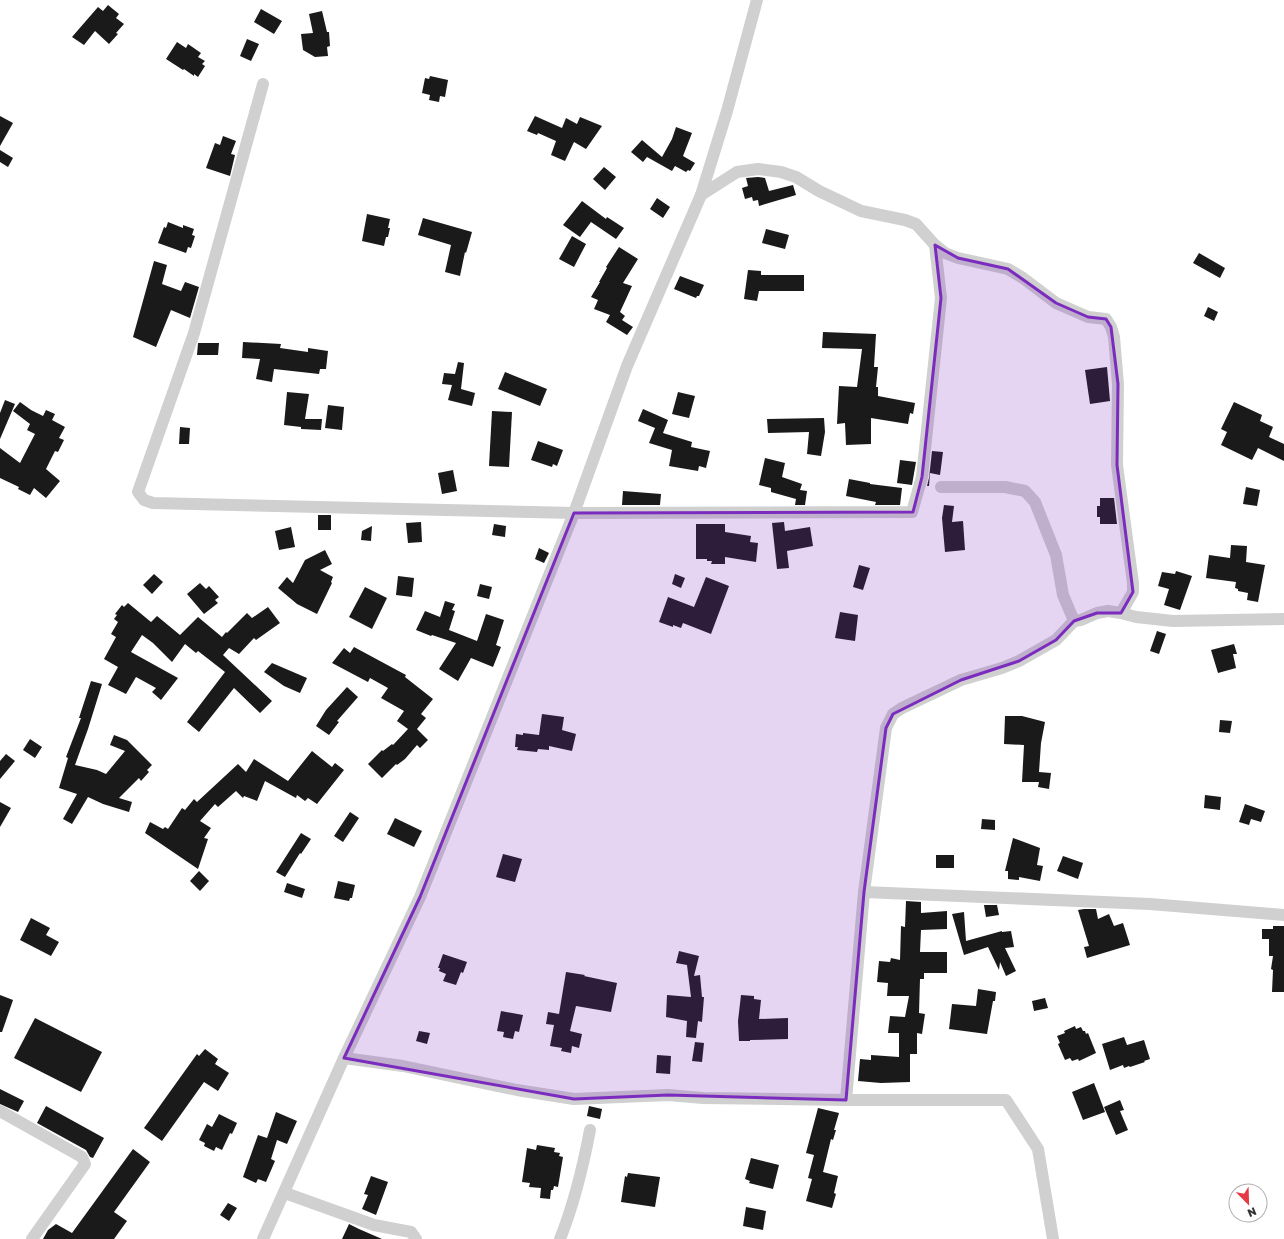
<svg xmlns="http://www.w3.org/2000/svg" width="1284" height="1239" viewBox="0 0 1284 1239" font-family="'Golos Text',sans-serif">
<rect width="100%" height="100%" fill="#fff"/>
<!-- building -->
<g fill="#1a1a1a">
<polygon points="108,5 119,14 116,18 124,24 116,33 118,34 109,44 95,31 84,45 72,37 98,7 103,11"/>
<polygon points="261,9 282,21 274,34 254,22"/>
<polygon points="322,11 327,32 329,32 330,46 327,47 328,56 315,57 303,50 301,34 313,33 309,14"/>
<polygon points="247,39 259,44 251,61 240,56"/>
<polygon points="177,42 186,48 188,44 201,53 198,57 205,61 202,64 205,66 198,77 194,74 194,76 184,69 183,70 166,59"/>
<polygon points="430,76 448,80 445,97 440,96 439,102 429,100 430,95 422,93 425,78 429,79"/>
<polygon points="0,116 13,123 0,146"/>
<polygon points="535,116 562,128 566,118 577,124 580,117 602,126 586,149 574,142 565,161 551,155 556,141 538,133 537,135 527,131"/>
<polygon points="676,127 692,133 683,156 695,163 690,171 688,170 686,172 675,166 672,171 647,157 643,162 631,152 642,140 662,157 672,139"/>
<polygon points="223,136 236,141 231,154 235,155 230,176 206,168 215,143 220,145"/>
<polygon points="0,150 13,158 8,167 0,162"/>
<polygon points="604,167 616,177 605,190 593,179"/>
<polygon points="758,177 765,178 769,191 793,185 796,195 759,206 758,200 753,201 752,197 745,199 742,188 748,186 746,178"/>
<polygon points="657,198 670,207 663,218 650,209"/>
<polygon points="582,201 606,219 607,217 624,228 616,239 591,222 580,237 563,225"/>
<polygon points="367,214 390,219 388,228 390,228 388,237 386,237 384,246 362,241"/>
<polygon points="423,218 472,232 466,253 465,252 460,276 445,272 451,245 418,235"/>
<polygon points="168,222 183,228 183,225 194,229 192,235 195,236 191,248 188,247 186,253 158,243 164,227 166,228"/>
<polygon points="766,229 789,235 785,249 762,243"/>
<polygon points="572,236 586,244 574,267 559,259"/>
<polygon points="619,247 638,259 623,283 632,286 620,312 625,316 622,320 633,327 627,335 606,322 610,315 594,309 598,300 591,297 600,282 599,282 607,268 606,267"/>
<polygon points="1199,253 1225,268 1220,278 1193,263"/>
<polygon points="154,261 167,265 162,284 181,291 185,282 199,287 190,318 171,310 156,347 133,337"/>
<polygon points="748,270 761,271 761,275 804,275 804,291 759,291 757,301 744,299"/>
<polygon points="680,276 704,285 699,296 697,296 696,298 674,289"/>
<polygon points="1208,307 1218,312 1214,321 1204,316"/>
<polygon points="823,332 876,334 874,367 878,367 876,387 878,387 878,396 915,403 913,414 910,413 908,424 871,418 871,444 846,445 845,423 837,424 839,386 857,387 862,349 822,348"/>
<polygon points="243,342 281,344 280,348 308,352 308,348 328,351 326,369 320,369 319,374 274,369 272,382 256,379 260,359 242,358"/>
<polygon points="198,343 219,343 218,355 197,355"/>
<polygon points="458,362 464,363 461,389 475,393 472,406 448,400 452,385 442,384 444,373 455,374"/>
<polygon points="1107,367 1110,401 1090,404 1085,370"/>
<polygon points="505,372 547,389 540,406 498,389"/>
<polygon points="287,392 309,394 305,419 322,419 321,430 301,429 301,427 284,425"/>
<polygon points="678,392 695,396 689,418 672,414"/>
<polygon points="5,400 15,404 0,439 0,413"/>
<polygon points="20,402 31,410 43,416 46,410 55,414 52,420 65,427 59,438 64,440 58,452 55,451 46,469 60,481 46,498 34,488 30,495 18,489 19,487 0,478 0,448 20,463 35,434 27,430 30,424 13,411"/>
<polygon points="1234,402 1262,415 1260,421 1273,427 1269,437 1284,444 1284,461 1258,448 1252,460 1221,445 1227,432 1221,429"/>
<polygon points="328,405 344,407 342,430 325,428"/>
<polygon points="643,409 668,420 663,433 692,442 691,447 710,451 706,468 699,466 698,471 669,466 672,450 649,443 655,428 638,421"/>
<polygon points="492,411 512,412 509,467 489,466"/>
<polygon points="824,418 825,432 821,456 807,454 809,432 768,433 767,419"/>
<polygon points="180,427 190,428 189,444 179,444"/>
<polygon points="538,441 563,450 557,466 553,464 552,467 531,460"/>
<polygon points="932,451 943,452 940,475 930,473 929,486 927,486 929,478"/>
<polygon points="765,458 785,463 782,477 802,484 800,490 807,491 805,505 795,505 796,499 771,492 771,488 759,485"/>
<polygon points="900,460 916,462 912,485 897,483"/>
<polygon points="453,470 457,491 442,494 438,473"/>
<polygon points="849,479 870,483 870,484 902,488 900,505 875,505 876,502 846,496"/>
<polygon points="1246,487 1260,490 1257,506 1243,504"/>
<polygon points="623,491 661,494 660,505 622,505"/>
<polygon points="1100,498 1114,498 1117,524 1100,524 1100,517 1097,517 1097,506 1100,506"/>
<polygon points="944,505 954,506 952,522 963,521 965,550 945,552 942,518"/>
<rect x="318" y="515" width="13" height="15"/>
<polygon points="421,522 422,542 408,543 406,523"/>
<polygon points="784,522 785,531 810,527 813,546 787,551 789,568 777,569 772,523"/>
<polygon points="494,524 506,526 505,537 492,535"/>
<polygon points="696,524 725,524 725,532 751,536 750,542 758,543 756,562 725,557 725,564 711,564 712,561 707,561 707,559 696,559"/>
<polygon points="372,526 371,541 361,540 362,531"/>
<polygon points="291,527 295,547 279,550 275,531"/>
<polygon points="1231,545 1247,546 1246,562 1265,565 1258,602 1247,600 1248,593 1238,591 1238,589 1235,588 1236,582 1206,578 1209,555 1230,558"/>
<polygon points="539,548 549,553 544,563 535,559"/>
<polygon points="325,550 332,564 320,570 333,577 331,582 332,583 317,614 297,604 278,588 287,577 293,583 305,560"/>
<polygon points="859,565 870,568 863,590 853,587"/>
<polygon points="1176,571 1192,576 1180,610 1164,605 1169,589 1158,586 1162,572 1175,574"/>
<polygon points="154,574 163,582 152,594 143,585"/>
<polygon points="675,574 685,578 681,588 672,584"/>
<polygon points="398,576 414,578 412,597 396,595"/>
<polygon points="706,577 729,586 711,634 683,623 681,628 673,625 673,627 659,622 668,597 694,607"/>
<polygon points="200,583 206,589 209,586 219,597 215,600 218,603 204,614 187,594"/>
<polygon points="480,584 492,587 489,599 477,596"/>
<polygon points="365,587 387,598 372,629 349,617"/>
<polygon points="445,601 455,604 452,610 455,611 449,630 477,641 486,614 504,620 496,645 501,647 493,667 471,658 458,681 439,669 456,643 432,635 431,636 416,630 425,611 440,617"/>
<polygon points="128,603 151,622 157,616 180,635 198,617 222,637 226,632 227,633 247,613 252,618 268,607 280,623 256,640 254,638 239,654 229,648 223,655 272,701 260,713 234,688 199,732 187,722 225,672 198,651 196,653 185,644 172,662 153,643 142,635 131,652 178,678 161,700 152,692 156,688 136,677 126,694 108,685 118,667 104,659 116,637 111,634 118,622 114,619 117,615 115,614 122,605 124,607"/>
<polygon points="840,612 858,615 855,641 835,638"/>
<polygon points="1157,631 1166,634 1159,654 1150,651"/>
<polygon points="1234,644 1237,654 1233,654 1236,668 1218,673 1211,650"/>
<polygon points="354,647 406,675 405,677 433,699 421,714 426,718 417,729 428,740 420,748 417,745 405,759 397,765 396,764 382,778 368,764 382,750 383,751 392,744 393,745 408,729 397,721 404,711 381,698 388,688 370,678 368,682 332,663 344,648 350,653"/>
<polygon points="272,663 307,678 300,693 284,686 264,672"/>
<polygon points="91,681 102,684 88,729 75,765 97,770 106,774 125,751 110,745 114,735 127,740 152,765 147,770 149,772 141,781 139,778 119,798 132,802 129,812 103,804 88,797 72,824 63,819 77,794 59,788 68,758 66,757 81,718 79,718"/>
<polygon points="347,687 358,697 337,721 339,722 329,735 316,726 326,710"/>
<polygon points="542,714 564,717 562,730 576,734 572,751 549,746 549,750 538,749 537,752 517,750 518,747 515,747 516,734 523,735 523,733 539,735"/>
<polygon points="1005,716 1022,716 1045,722 1041,743 1039,772 1051,773 1049,789 1038,787 1039,782 1022,782 1024,745 1004,744"/>
<polygon points="1220,720 1232,721 1230,733 1219,732"/>
<polygon points="30,739 42,747 35,758 23,750"/>
<polygon points="312,751 332,767 335,763 344,770 317,804 308,798 305,801 297,795 296,798 265,781 257,801 244,796 243,798 236,791 218,807 215,804 200,821 211,828 204,838 208,839 198,869 145,833 150,822 163,829 165,827 168,829 182,808 185,810 194,799 197,802 238,764 246,772 254,759 288,781"/>
<polygon points="6,754 15,761 0,779 0,761"/>
<polygon points="1205,795 1221,797 1220,810 1204,808"/>
<polygon points="0,802 11,808 0,827"/>
<polygon points="1245,804 1265,811 1261,822 1251,819 1249,825 1239,822"/>
<polygon points="350,812 359,818 343,842 334,836"/>
<polygon points="395,818 422,831 414,847 387,834"/>
<polygon points="982,819 995,820 995,830 981,829"/>
<polygon points="301,833 311,839 301,854 300,853 285,877 276,872"/>
<polygon points="1013,838 1040,848 1037,865 1043,866 1040,881 1019,877 1019,880 1008,879 1008,871 1005,871"/>
<polygon points="503,854 522,859 515,882 496,877"/>
<rect x="936" y="855" width="18" height="13"/>
<polygon points="1063,856 1083,863 1078,879 1057,871"/>
<polygon points="199,871 209,881 200,891 190,881"/>
<polygon points="338,881 355,885 352,898 350,898 349,901 334,898"/>
<polygon points="287,883 305,889 302,898 284,892"/>
<polygon points="906,901 921,902 921,913 947,911 947,929 921,930 920,952 947,952 947,973 924,973 924,979 920,979 919,1013 925,1014 922,1034 917,1033 917,1054 910,1054 910,1082 881,1083 858,1081 860,1059 871,1060 871,1055 899,1057 899,1033 888,1033 890,1016 905,1017 909,996 887,996 888,983 877,982 879,961 890,962 891,958 900,960 901,926 905,927"/>
<polygon points="984,905 997,905 999,915 986,917"/>
<polygon points="1084,909 1096,909 1098,919 1109,914 1114,926 1123,923 1130,945 1087,958 1084,947 1089,946 1078,910"/>
<polygon points="964,912 966,941 1002,931 1002,932 1011,931 1014,947 1005,948 1016,971 1006,976 1000,962 999,970 988,947 964,955 952,914"/>
<polygon points="31,918 50,928 46,935 59,942 51,956 20,940"/>
<polygon points="1273,926 1284,926 1284,992 1272,992 1273,970 1271,969 1273,956 1269,956 1269,939 1262,939 1262,929 1273,929"/>
<polygon points="679,951 699,956 694,976 700,975 702,997 704,997 702,1022 698,1021 696,1038 686,1037 687,1021 666,1017 667,995 691,997 687,965 676,963"/>
<polygon points="443,954 467,962 463,973 461,972 456,985 443,981 446,974 439,971 440,968 438,968"/>
<polygon points="566,972 585,975 584,976 617,983 611,1012 576,1006 570,1031 582,1034 579,1048 572,1046 571,1053 561,1051 562,1048 550,1046 554,1025 546,1024 548,1012 559,1014"/>
<polygon points="978,989 996,992 995,1001 993,1001 987,1034 949,1029 952,1004 976,1006"/>
<polygon points="0,995 13,1000 2,1032 0,1032"/>
<polygon points="741,995 754,996 754,999 761,1000 759,1019 788,1018 788,1039 750,1040 750,1041 739,1041 738,1021"/>
<polygon points="1045,998 1048,1008 1034,1011 1032,1001"/>
<polygon points="501,1011 523,1015 519,1032 515,1031 513,1039 503,1037 504,1032 497,1031"/>
<polygon points="35,1018 102,1052 81,1092 14,1058"/>
<polygon points="1075,1026 1076,1029 1081,1027 1083,1031 1085,1031 1086,1034 1088,1033 1096,1053 1079,1061 1078,1059 1072,1061 1070,1058 1065,1060 1058,1044 1060,1043 1057,1036 1065,1033 1064,1031"/>
<polygon points="419,1031 430,1033 427,1044 416,1041"/>
<polygon points="1124,1037 1127,1045 1144,1040 1150,1059 1144,1061 1145,1062 1130,1067 1129,1066 1124,1068 1123,1065 1110,1070 1102,1044"/>
<polygon points="695,1042 704,1043 702,1062 692,1061"/>
<polygon points="205,1049 218,1059 215,1064 229,1073 218,1091 204,1082 162,1141 144,1128 197,1054 199,1056"/>
<polygon points="657,1055 671,1056 670,1074 656,1073"/>
<polygon points="1094,1083 1105,1112 1083,1120 1072,1092"/>
<polygon points="0,1089 24,1101 18,1112 0,1104"/>
<polygon points="1120,1100 1124,1110 1120,1111 1128,1130 1116,1135 1104,1107"/>
<polygon points="46,1106 104,1138 93,1158 90,1157 86,1150 37,1123"/>
<polygon points="589,1106 602,1109 600,1119 587,1116"/>
<polygon points="818,1108 839,1113 834,1130 836,1130 833,1140 831,1139 823,1172 838,1176 834,1193 836,1194 832,1208 806,1201 812,1179 808,1178 814,1155 806,1153"/>
<polygon points="276,1112 297,1121 287,1144 277,1140 271,1159 275,1161 266,1182 258,1179 256,1183 243,1177 258,1135 267,1138"/>
<polygon points="219,1114 237,1123 232,1134 230,1133 222,1150 216,1147 214,1151 204,1146 205,1143 199,1140 207,1124 212,1127"/>
<polygon points="537,1145 555,1148 554,1152 560,1153 559,1156 563,1157 558,1187 554,1186 553,1190 551,1190 550,1199 540,1198 541,1188 529,1187 530,1183 522,1182 527,1148 536,1150"/>
<polygon points="133,1149 150,1162 114,1212 127,1221 114,1239 43,1239 48,1230 56,1224 72,1233"/>
<polygon points="751,1158 779,1165 773,1189 749,1183 750,1181 745,1179"/>
<polygon points="628,1173 660,1177 655,1207 621,1202 625,1176 627,1177"/>
<polygon points="371,1176 388,1182 376,1215 362,1209 368,1195 364,1194"/>
<polygon points="228,1203 237,1208 229,1221 220,1215"/>
<polygon points="746,1207 766,1211 763,1230 743,1226"/>
<polygon points="349,1224 359,1229 382,1239 342,1239"/>
</g>
<g fill="none" stroke-linecap="round" stroke-linejoin="round">
<!-- minor -->
<g stroke="#d0d0d0" stroke-width="12">
<polyline points="263,84 194,333 138,492 144,500 153,503 574,513 912,512 922,477 941,298 935,245"/>
<polyline points="701,195 737,172 758,169 781,172 796,177 819,191 861,211 905,220 916,224 935,245 945,253 958,258 1008,269 1023,278 1056,303 1088,317 1106,319 1111,327 1114,337 1118,384 1117,465 1133,583 1133,592 1121,613"/>
<polyline points="941,487 1005,487 1025,491 1035,502 1056,555 1063,595 1074,621"/>
<polyline points="864,892 1150,904 1284,915"/>
<polyline points="344,1058 403,1066 517,1090 574,1099 668,1095 703,1098 846,1100 864,892 886,728 893,714 902,708 961,680 1002,668 1019,661 1056,640 1074,621 1081,620 1097,613 1108,611 1121,613 1136,617 1173,621 1284,619"/>
<polyline points="846,1100 1006,1100 1038,1149 1053,1239"/>
<polyline points="0,1111 82,1157 85,1164 32,1239"/>
<polyline points="285,1193 374,1225 411,1232 416,1239"/>
<polyline points="263,1239 344,1058 420,897 574,513 627,366 701,195 727,111 757,0"/>
<path d="M560,1239c14,-35 23,-72 30,-109"/>
</g>
</g>
<!-- marked area -->
<path fill="#7b2cbf" fill-opacity="0.2" stroke="#7b2cbf" stroke-width="3" stroke-linejoin="round" d="M935,245l23,13 50,11 48,34 32,14 18,2 5,8 7,57 -1,81 16,127 -12,21h-24l-23,8 -18,19 -37,21 -58,19 -68,34 -7,14 -22,164 -18,208 -178,-5 -94,4 -230,-41 76,-161 154,-384 339,-1 9,-35 19,-179z"/>
<!-- north arrow -->
<g transform="translate(1248 1203) rotate(157)"><circle r="19" fill="#ffffff" stroke="#adadad"/>
<path d="M0-3L7 15L0 10L-7 15Z" fill="#e63946"/>
<text y="-6" font-size="11" font-weight="bold" text-anchor="middle" fill="#333333">N</text>
</g>
</svg>
